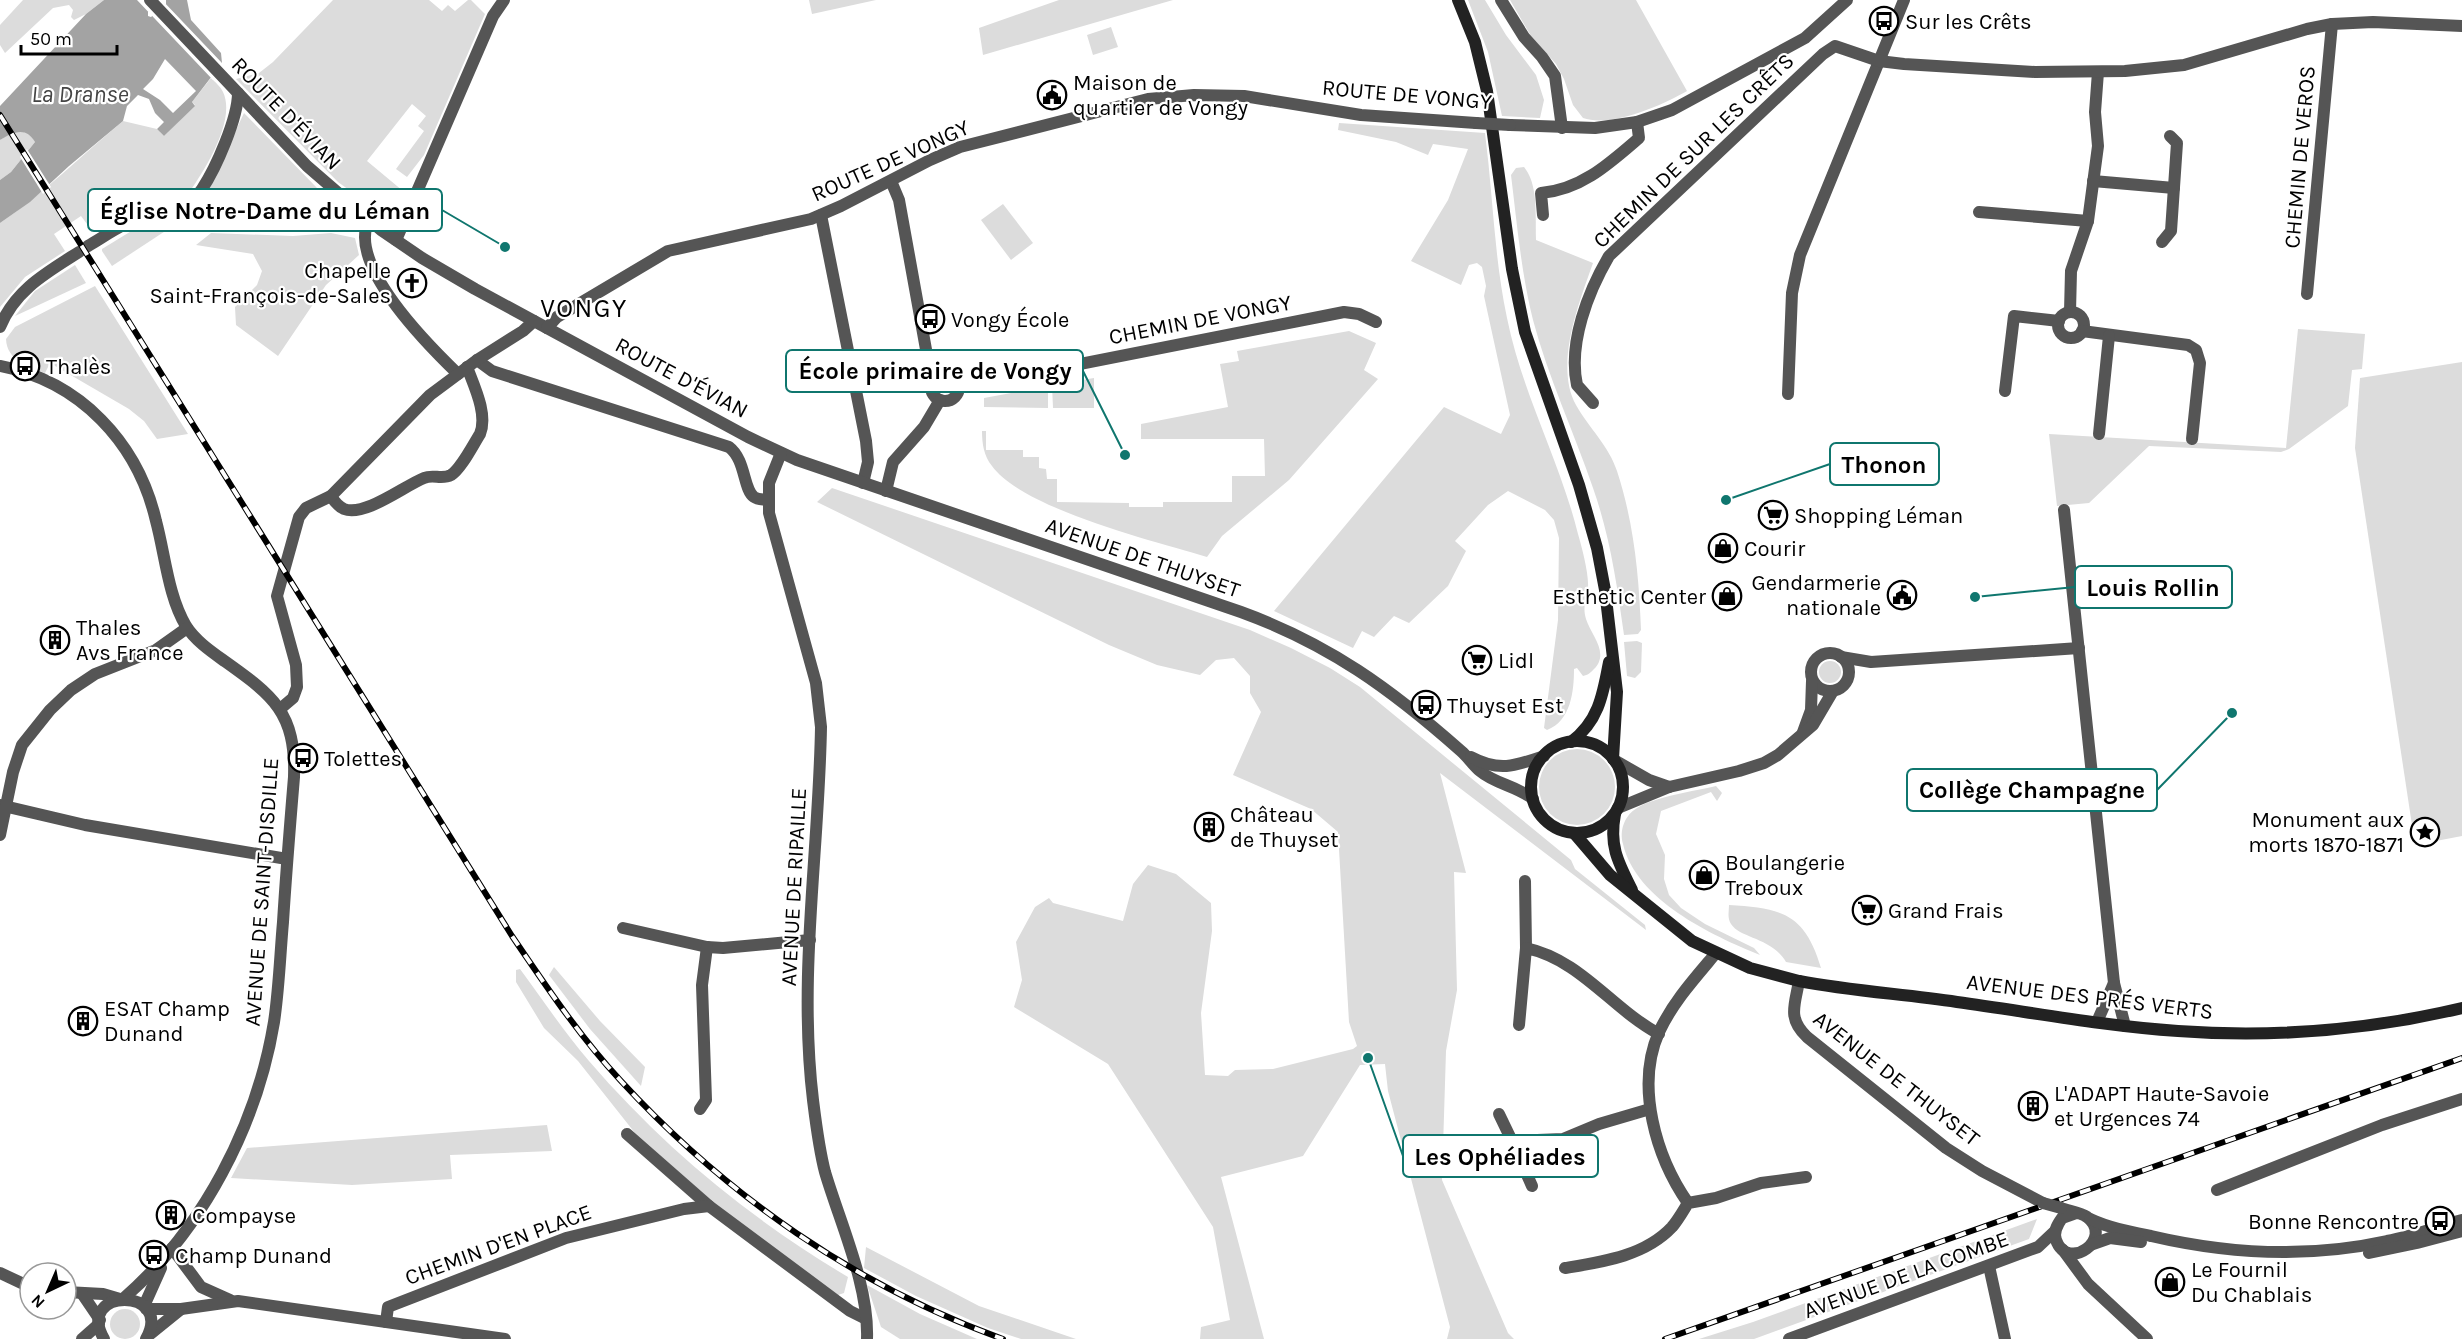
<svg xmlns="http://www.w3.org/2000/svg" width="2462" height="1339" viewBox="0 0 2462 1339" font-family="Karla,sans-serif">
<rect width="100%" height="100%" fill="#fff"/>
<!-- green -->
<g fill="#dcdcdc">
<polygon points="23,0 104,0 86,14 74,20 71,17 73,10 69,5 53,8 5,53 0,45 0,25"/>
<polygon points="333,0 429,0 442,11 448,5 455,11 468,0 471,0 485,14 424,155 407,177 396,169 424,131 418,126 426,116 412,104 367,161 403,191 404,199 393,222 338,182 236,79 259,73 273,62"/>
<polygon points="809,0 876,0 812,14"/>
<polygon points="1059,0 1173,0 983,55 979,28"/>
<polygon points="1468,0 1485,0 1506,35 1536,75 1544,100 1540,118 1502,116 1488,52"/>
<path d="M1510,0h126l51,91c-24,14 -76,37 -104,27l-10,-13 -9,-26 -8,-15 -25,-28z"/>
<polygon points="1111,27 1118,47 1093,55 1087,35"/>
<path d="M211,78c4,4 10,9 12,14 14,29 -21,83 -38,106l-41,4 -6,7 -45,23 -12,-16 -27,18 11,17 -40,26 -25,30v-84c44,-30 82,-68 123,-102l34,8 7,7 31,-31 -3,-3z"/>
<path d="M244,113l73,75 2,6c-3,6 -7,10 -13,13 -13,6 -80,2 -97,2v-4l-11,-3 14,-21z"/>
<path d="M1339,123l146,10c8,62 9,124 22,185 15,75 53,143 71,216 4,14 11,40 10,54 -1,11 -6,18 -2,31 5,16 24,34 8,50 -4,4 -6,6 -11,7l-6,-8 -3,1c0,22 -3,52 -27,61l-3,-2 14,-108 1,-82 -5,-18 -9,-10 -37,-19 -20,14 -33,36 11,10 -18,35 -39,37 -15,-7 -20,21 -12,-6 -9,17 -79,-37 170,-204 57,27 9,-19 -26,-119 2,-10 -4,-19 -5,-4 -8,2 -8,20 -50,-24 37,-61 20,-51 -35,-5 -5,11 -32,-13 -58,-12z"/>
<polygon points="21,131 32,135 35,142 11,172 0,180 0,140 12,132"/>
<path d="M1524,167c15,18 11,51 12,73l57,23c-14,40 -39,102 -17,142 13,23 33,41 41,66 17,52 22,105 24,159l-3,4 -14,1c-7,-50 -14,-99 -31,-147 -19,-56 -45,-111 -60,-168 -12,-48 -16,-97 -22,-145l5,-7z"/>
<polygon points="1003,204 1033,243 1011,260 981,220"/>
<polygon points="160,222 174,221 176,224 112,266 102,251 102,249 133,230"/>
<polygon points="211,233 293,236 331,233 355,238 359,255 326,285 278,356 236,325 235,307 257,285 262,271 253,254 196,245"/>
<polygon points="75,265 86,283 15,316 35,291"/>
<path d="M95,286l93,148 -31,5 -13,-18 -15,-12 -79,-46 -5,10c-17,-7 -38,-12 -39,-34l9,-12z"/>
<polygon points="2298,329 2365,334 2362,369 2352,370 2348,406 2289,449 2281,452 2149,446 2089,503 2057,506 2049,434 2286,448"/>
<path d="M1349,331l27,12 -12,27 14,9 -89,101 -67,56 -15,21c-53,-16 -184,-48 -215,-91 -8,-10 -10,-22 -10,-35h4v19h37v7h16v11l7,1 1,10h10v23l72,1v4h34v-5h69v-26h33l-1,-37h-123v-15l87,-17 -8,-43 19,-3 -2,-10z"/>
<polygon points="2462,362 2462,836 2415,845 2355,448 2360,378"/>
<polygon points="1094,378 1094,408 1053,408 1052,385"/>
<polygon points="1048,386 1048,408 984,407 984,398"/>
<polygon points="832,488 1250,630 1291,648 1330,668 1360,687 1571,860 1575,869 1645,925 1646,930 1440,773 1466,873 1454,872 1457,990 1446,1051 1442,1180 1508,1333 1514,1339 1447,1339 1450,1327 1388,1091 1385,1064 1360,1065 1303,1156 1221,1177 1264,1339 1200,1339 1201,1327 1230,1320 1213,1227 1108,1064 1014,1007 1022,980 1016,942 1035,907 1049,898 1053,903 1123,921 1133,884 1148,865 1176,874 1211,903 1212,931 1201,1013 1205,1075 1228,1076 1235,1070 1273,1069 1353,1049 1357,1046 1349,1022 1338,832 1311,809 1233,775 1261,712 1250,693 1250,676 1234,658 1216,660 1200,675 1157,665 1109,645 817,502"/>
<polygon points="1637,641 1642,643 1641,672 1635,678 1627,676 1624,642"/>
<circle cx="1830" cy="672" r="11"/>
<circle cx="1577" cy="787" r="38"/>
<path d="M1716,786l6,7 -5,8 -6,-9 -50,19 -5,23 9,21 -1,24 5,16 12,13 24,16 49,24 6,7c-49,-20 -124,-55 -137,-111 -4,-14 2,-29 14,-36 17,-11 58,-17 79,-22z"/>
<path d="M1729,905c52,3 76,8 92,63l-35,-6c-15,-25 -45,-23 -55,-38 -4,-6 -2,-13 -2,-19z"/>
<polygon points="554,967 600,1021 645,1067 641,1086 590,1029 549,975"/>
<path d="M520,969c23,31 44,63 69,92 74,86 161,158 259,216l-4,16 -6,2 -48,-34 -77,-59 -78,-69 -57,-72 -34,-33 -28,-46v-12z"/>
<polygon points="547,1125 552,1151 450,1155 452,1179 352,1185 231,1178 247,1148"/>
<polygon points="2037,1219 2029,1239 1754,1339 1699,1339 1753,1322"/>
<polygon points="866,1247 979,1306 1076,1339 1021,1339 988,1328 916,1296 864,1268"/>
<polygon points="867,1285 920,1314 977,1339 900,1339 881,1327"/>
<circle cx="125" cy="1324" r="15"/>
</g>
<!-- water -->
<path fill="#a3a3a3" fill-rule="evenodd" d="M104,0h57l-13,12v4l3,1 15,-13v-4h21l4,20 30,33 1,10 -30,39 3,4 -31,30 -7,-7 7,-7 -9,-9 -6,-14 -11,-4 -11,11 -4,15 -54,45 -39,36 -30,21v-43l11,-8 24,-30c-9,-16 -22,-10 -35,-2v-34l86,-92zM165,59l31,32 -23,22 -13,-13 -17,-11 10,-10z"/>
<!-- pier -->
<g fill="#fff">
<polygon points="137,0 162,0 222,63 224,65 213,80"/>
<polygon points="27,149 51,187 43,194 20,157"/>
</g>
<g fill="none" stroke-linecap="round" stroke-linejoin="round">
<!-- minor -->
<g stroke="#555" stroke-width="12">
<polyline points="1501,0 1524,37 1542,57 1555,76 1562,128"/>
<polyline points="891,181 899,200 927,355 937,376"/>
<polyline points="2093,181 2174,188"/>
<polyline points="1979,212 2088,221"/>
<path d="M178,213c9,-8 18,-15 24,-24 14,-21 36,-71 36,-96"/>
<polyline points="821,215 866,441 868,462 863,483"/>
<path d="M1543,215l-2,-22c40,-3 69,-30 98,-55l-2,-16"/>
<path d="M369,220c-23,44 60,126 89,154"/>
<polyline points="396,240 493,16 504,0"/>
<polyline points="2162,242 2171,231 2177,143 2170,136"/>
<path d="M88,246c22,-13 42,-28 67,-32 44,-7 161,21 190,-13"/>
<polyline points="2307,294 2332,24"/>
<polyline points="2070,312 2071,271 2088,221 2098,146 2095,112 2098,72"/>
<circle cx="2071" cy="325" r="13"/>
<path d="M0,327c15,-37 46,-54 79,-75"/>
<polyline points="2082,331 2188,345 2196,350 2200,363 2192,439"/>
<path d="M477,360l15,11 237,76c17,13 14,42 25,50 4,3 9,2 14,3"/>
<path d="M0,366c80,15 138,77 156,155 9,33 12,75 30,105 9,14 23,24 37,34 49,35 73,51 71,117 -4,48 -8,97 -11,145 -3,34 -4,67 -9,100 -17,103 -71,207 -150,276"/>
<circle cx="945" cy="387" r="14"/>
<polyline points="959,385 984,383 1344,312 1359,314 1376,322"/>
<polyline points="2005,391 2014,316 2059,321"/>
<polyline points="1788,394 1792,293 1800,255 1904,0"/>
<path d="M1593,403l-16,-18c-9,-42 11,-93 32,-129l214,-202 12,-8 44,15 25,3 131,8 90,-1 59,-6 123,-36 25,-5 41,-2 89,4"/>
<polyline points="2099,434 2109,336"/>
<polyline points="886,491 893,462 924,427 940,400"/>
<path d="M331,496c3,5 7,10 13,13 21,8 60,-23 80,-31 9,-4 18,2 27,-3 10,-6 22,-30 29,-41 8,-20 -6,-48 -13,-67"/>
<polyline points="2064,510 2114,983 2125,1026"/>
<circle cx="1830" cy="672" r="19"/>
<polyline points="1841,657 1871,662 2079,648"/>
<polyline points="280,709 293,698 297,687 296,665 277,596 299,517 306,508 331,496 430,395 477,360 523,331 534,321"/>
<polyline points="1803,732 1811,710 1812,681"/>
<polyline points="1614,760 1649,780 1669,787"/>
<polyline points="0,805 85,825 287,859"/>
<polyline points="1618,808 1669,787 1739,771 1764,763 1778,755 1813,725 1833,691"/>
<polyline points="0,835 13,772 22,745 50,710 71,690 95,674 156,650 187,628"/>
<polyline points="1525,881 1526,948"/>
<polyline points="623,928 707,947 723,948 810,940"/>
<polyline points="2097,1022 2114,983"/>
<path d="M1519,1025l7,-77c55,12 85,60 133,86"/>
<polyline points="700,1109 706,1100 702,985 707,947"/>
<polyline points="1499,1114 1512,1141"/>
<polyline points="627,1134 709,1206 850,1311 866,1319"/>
<polyline points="1532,1186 1512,1141 1563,1139 1599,1124 1650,1109"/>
<polyline points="2217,1190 2382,1125 2462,1099"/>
<path d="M1688,1203c-32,-46 -53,-117 -29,-171 14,-30 36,-54 57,-79"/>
<polyline points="172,1248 201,1287 230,1300"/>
<polyline points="2063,1250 2088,1284 2147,1339"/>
<polyline points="1989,1266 2005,1339"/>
<path d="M1565,1268c37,-6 80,-12 107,-41 6,-7 11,-16 16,-24l28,-5 45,-15 45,-6"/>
<polyline points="0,1273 30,1287"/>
<polyline points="66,1292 103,1294 120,1299"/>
<polyline points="83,1295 100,1320"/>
<polyline points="144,1306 161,1268"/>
<polyline points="146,1309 181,1309 238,1301 505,1339"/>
<polyline points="386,1322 388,1307 566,1238 684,1209 709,1206"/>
<polyline points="149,1335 181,1309"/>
<polyline points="82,1339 99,1324"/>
<path d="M104,1339c-30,-52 71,-52 42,0"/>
<polyline points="1789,1339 2038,1247 2055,1231"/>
</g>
<!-- tertiary -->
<g stroke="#555" stroke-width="12">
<path d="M150,0l157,166 74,64 41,28 53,31 273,148 49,23 444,152c88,32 150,77 220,139 7,6 12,14 19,20 15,13 37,15 53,28"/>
<polyline points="1510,125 1595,128 1637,122 1672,110 1805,38 1847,0"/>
<polyline points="547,328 557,317 668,251 811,219 841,206 930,160 960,147 1148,99 1194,95 1244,96 1361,115 1476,123"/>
<path d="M781,453l-12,30v30l47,170 5,44c-2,124 -23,249 -8,373 3,24 6,49 12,72 15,51 44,113 42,167"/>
<path d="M1471,757c28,15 44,9 73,-1"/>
<path d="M1799,981c-4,24 -12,37 8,56l139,111 36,23 61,32"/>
<path d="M2061,1208c8,3 19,4 26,9 28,21 -19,56 -31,23 -3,-8 1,-15 6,-22l14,-5"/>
<path d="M2090,1219c19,9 41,13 61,17 77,18 159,22 236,5 26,-5 50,-14 75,-21"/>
<polyline points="2093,1244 2110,1238 2141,1242"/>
<polyline points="2369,1253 2417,1243 2462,1231"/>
</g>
<!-- secondary -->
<g stroke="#222" stroke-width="12">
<polyline points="1458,0 1475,42 1487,91 1512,269 1525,332 1579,485 1597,548 1605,590 1617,692 1613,759"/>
<circle cx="1577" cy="787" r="46"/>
<path d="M1571,742c28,-21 32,-48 38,-80"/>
<path d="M1615,814c-6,32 3,48 17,76"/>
<path d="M1574,833l36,42 82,66 58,27 49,13c52,10 105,13 158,21 73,10 147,24 221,29 95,7 191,-1 284,-23"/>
</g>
<!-- rail casing -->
<g stroke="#000" stroke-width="6">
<g id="rail">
<path d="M0,115l512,821c34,50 68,101 109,145 106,115 235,205 382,258"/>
<polyline points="1665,1339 2462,1058"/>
</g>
</g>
<!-- rail -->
<use href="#rail" stroke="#fff" stroke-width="4" stroke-dasharray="11" stroke-linecap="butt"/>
<!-- tertiary-bridge -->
<g stroke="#555" stroke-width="12">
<polyline points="1476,123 1510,125"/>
<polyline points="2043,1203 2061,1208"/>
</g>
</g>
<!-- icons -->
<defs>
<g id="bus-ring" transform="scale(1.5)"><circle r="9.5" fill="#fff" stroke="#000" stroke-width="1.5"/><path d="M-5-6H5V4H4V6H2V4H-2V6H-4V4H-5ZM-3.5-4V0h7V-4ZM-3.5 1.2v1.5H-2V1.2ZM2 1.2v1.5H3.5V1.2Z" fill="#000"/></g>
<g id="civic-ring" transform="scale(1.5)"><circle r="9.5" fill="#fff" stroke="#000" stroke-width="1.5"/><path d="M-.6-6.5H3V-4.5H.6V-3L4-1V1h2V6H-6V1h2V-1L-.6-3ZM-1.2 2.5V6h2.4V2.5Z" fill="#000"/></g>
<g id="church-ring" transform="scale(1.5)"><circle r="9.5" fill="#fff" stroke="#000" stroke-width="1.5"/><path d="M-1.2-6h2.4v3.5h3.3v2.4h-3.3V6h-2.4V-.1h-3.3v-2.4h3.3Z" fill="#000"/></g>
<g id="supermarket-ring" transform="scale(1.5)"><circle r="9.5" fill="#fff" stroke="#000" stroke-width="1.5"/><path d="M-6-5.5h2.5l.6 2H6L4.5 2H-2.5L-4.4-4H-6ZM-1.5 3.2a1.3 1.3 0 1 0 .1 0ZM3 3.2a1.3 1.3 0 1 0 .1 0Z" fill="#000"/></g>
<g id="shop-ring" transform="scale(1.5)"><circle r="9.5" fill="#fff" stroke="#000" stroke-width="1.5"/><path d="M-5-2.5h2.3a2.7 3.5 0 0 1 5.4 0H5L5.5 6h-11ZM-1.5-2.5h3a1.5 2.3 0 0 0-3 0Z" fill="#000"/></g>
<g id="building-ring" transform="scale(1.5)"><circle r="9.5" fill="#fff" stroke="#000" stroke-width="1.5"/><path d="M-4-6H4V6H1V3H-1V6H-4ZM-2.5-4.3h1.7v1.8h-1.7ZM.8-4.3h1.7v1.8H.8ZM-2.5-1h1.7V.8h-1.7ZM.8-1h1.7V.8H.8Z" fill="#000"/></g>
<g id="sight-ring" transform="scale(1.5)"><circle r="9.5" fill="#fff" stroke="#000" stroke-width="1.5"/><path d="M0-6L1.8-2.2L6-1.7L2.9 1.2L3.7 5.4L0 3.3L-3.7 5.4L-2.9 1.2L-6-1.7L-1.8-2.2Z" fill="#000"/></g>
</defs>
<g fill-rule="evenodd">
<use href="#bus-ring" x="1884" y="21"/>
<use href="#civic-ring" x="1052" y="95"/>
<use href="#church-ring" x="412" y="283"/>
<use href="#bus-ring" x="930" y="319"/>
<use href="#bus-ring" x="25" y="366"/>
<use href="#supermarket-ring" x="1773" y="515"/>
<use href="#shop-ring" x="1723" y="548"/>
<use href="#civic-ring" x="1902" y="595"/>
<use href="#shop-ring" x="1727" y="596"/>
<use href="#building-ring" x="55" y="640"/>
<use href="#supermarket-ring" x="1477" y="660"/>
<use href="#bus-ring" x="1426" y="705"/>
<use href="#bus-ring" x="303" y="758"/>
<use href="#building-ring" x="1209" y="827"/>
<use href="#sight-ring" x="2425" y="832"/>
<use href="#shop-ring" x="1704" y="875"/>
<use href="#supermarket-ring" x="1867" y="910"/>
<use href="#building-ring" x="83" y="1021"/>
<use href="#building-ring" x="2033" y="1106"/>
<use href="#building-ring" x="171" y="1215"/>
<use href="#bus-ring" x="2440" y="1221"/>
<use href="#bus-ring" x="154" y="1255"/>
<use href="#shop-ring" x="2170" y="1282"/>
</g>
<g text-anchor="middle" stroke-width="4.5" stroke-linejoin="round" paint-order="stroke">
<!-- poi labels -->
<g font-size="22" fill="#000" stroke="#fff" text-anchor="start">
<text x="1905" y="29">Sur les Crêts</text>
<text x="1073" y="90">Maison de<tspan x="1073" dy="25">quartier de Vongy</tspan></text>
<text x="391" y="278" text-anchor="end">Chapelle<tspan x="391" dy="25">Saint-François-de-Sales</tspan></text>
<text x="951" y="327">Vongy École</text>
<text x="46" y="374">Thalès</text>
<text x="1794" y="523">Shopping Léman</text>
<text x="1744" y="556">Courir</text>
<text x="1881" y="590" text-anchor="end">Gendarmerie<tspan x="1881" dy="25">nationale</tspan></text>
<text x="1706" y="604" text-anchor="end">Esthetic Center</text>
<text x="76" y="635">Thales<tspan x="76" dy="25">Avs France</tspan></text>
<text x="1498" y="668">Lidl</text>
<text x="1447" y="713">Thuyset Est</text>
<text x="324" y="766">Tolettes</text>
<text x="1230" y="822">Château<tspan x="1230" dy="25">de Thuyset</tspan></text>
<text x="2404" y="827" text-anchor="end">Monument aux<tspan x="2404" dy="25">morts 1870-1871</tspan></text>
<text x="1725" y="870">Boulangerie<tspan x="1725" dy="25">Treboux</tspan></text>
<text x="1888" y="918">Grand Frais</text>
<text x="104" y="1016">ESAT Champ<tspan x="104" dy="25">Dunand</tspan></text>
<text x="2054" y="1101">L'ADAPT Haute-Savoie<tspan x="2054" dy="25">et Urgences 74</tspan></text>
<text x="192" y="1223">Compayse</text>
<text x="2419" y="1229" text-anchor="end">Bonne Rencontre</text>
<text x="175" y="1263">Champ Dunand</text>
<text x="2191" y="1277">Le Fournil<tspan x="2191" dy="25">Du Chablais</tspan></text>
</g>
<!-- street labels -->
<g font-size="22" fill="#000" stroke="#fff">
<text transform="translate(1407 94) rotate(5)" y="8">ROUTE DE VONGY</text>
<text transform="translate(287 113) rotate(46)" y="8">ROUTE D'ÉVIAN</text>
<text transform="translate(1693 150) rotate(-44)" y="8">CHEMIN DE SUR LES CRÊTS</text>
<text transform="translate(2299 157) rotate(-85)" y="8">CHEMIN DE VEROS</text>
<text transform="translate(890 160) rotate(-24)" y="8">ROUTE DE VONGY</text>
<text transform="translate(1200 319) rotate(-11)" y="8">CHEMIN DE VONGY</text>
<text transform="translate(682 377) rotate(28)" y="8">ROUTE D'ÉVIAN</text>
<text transform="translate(1143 557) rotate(19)" y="8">AVENUE DE THUYSET</text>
<text transform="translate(793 887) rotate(-87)" y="8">AVENUE DE RIPAILLE</text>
<text transform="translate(261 892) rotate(-86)" y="8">AVENUE DE SAINT-DISDILLE</text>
<text transform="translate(2090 996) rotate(7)" y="8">AVENUE DES PRÉS VERTS</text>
<text transform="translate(1897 1078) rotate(38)" y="8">AVENUE DE THUYSET</text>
<text transform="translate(498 1244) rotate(-20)" y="8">CHEMIN D'EN PLACE</text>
<text transform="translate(1906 1274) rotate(-20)" y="8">AVENUE DE LA COMBE</text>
</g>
<!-- water labels -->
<g font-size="24" font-style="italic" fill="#444" stroke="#fff">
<text x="80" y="102">La Dranse</text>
</g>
<!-- quarter labels -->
<g font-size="26" letter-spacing="1.5" fill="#000" stroke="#fff">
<text x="584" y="317">VONGY</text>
</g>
</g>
<!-- callouts -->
<path fill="none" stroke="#0f766e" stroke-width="2" d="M505 247L442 210M1125 455L1083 371M1726 500L1830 464M1975 597L2075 587M2232 713L2157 790M1368 1058L1403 1156"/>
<g fill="#0f766e" stroke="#fff" stroke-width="2">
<circle cx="505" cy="247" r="6"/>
<circle cx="1125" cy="455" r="6"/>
<circle cx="1726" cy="500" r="6"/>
<circle cx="1975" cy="597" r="6"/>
<circle cx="2232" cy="713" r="6"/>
<circle cx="1368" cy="1058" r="6"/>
</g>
<g fill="#fff" stroke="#0f766e" stroke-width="2">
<rect x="88" y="189" width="354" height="42" rx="6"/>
<rect x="786" y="350" width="297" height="42" rx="6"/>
<rect x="1830" y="443" width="109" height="42" rx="6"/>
<rect x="2075" y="566" width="157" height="42" rx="6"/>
<rect x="1907" y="769" width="250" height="42" rx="6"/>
<rect x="1403" y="1135" width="195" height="42" rx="6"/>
</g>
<g font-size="24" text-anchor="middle" font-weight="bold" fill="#000">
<text x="265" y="219">Église Notre-Dame du Léman</text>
<text x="935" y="379">École primaire de Vongy</text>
<text x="1884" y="473">Thonon</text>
<text x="2153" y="596">Louis Rollin</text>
<text x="2032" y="798">Collège Champagne</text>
<text x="1500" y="1165">Les Ophéliades</text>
</g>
<!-- north arrow -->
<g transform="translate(48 1291) rotate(224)"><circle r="28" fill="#ffffff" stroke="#999999" stroke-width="1.5"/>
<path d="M0-4.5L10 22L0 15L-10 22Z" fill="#000000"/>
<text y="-9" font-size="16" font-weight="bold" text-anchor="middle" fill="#000000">N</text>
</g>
<!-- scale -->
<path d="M21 45v9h96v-9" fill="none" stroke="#000000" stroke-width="3"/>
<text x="30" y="45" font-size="18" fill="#000000" stroke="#ffffff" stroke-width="4.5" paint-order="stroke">50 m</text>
</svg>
